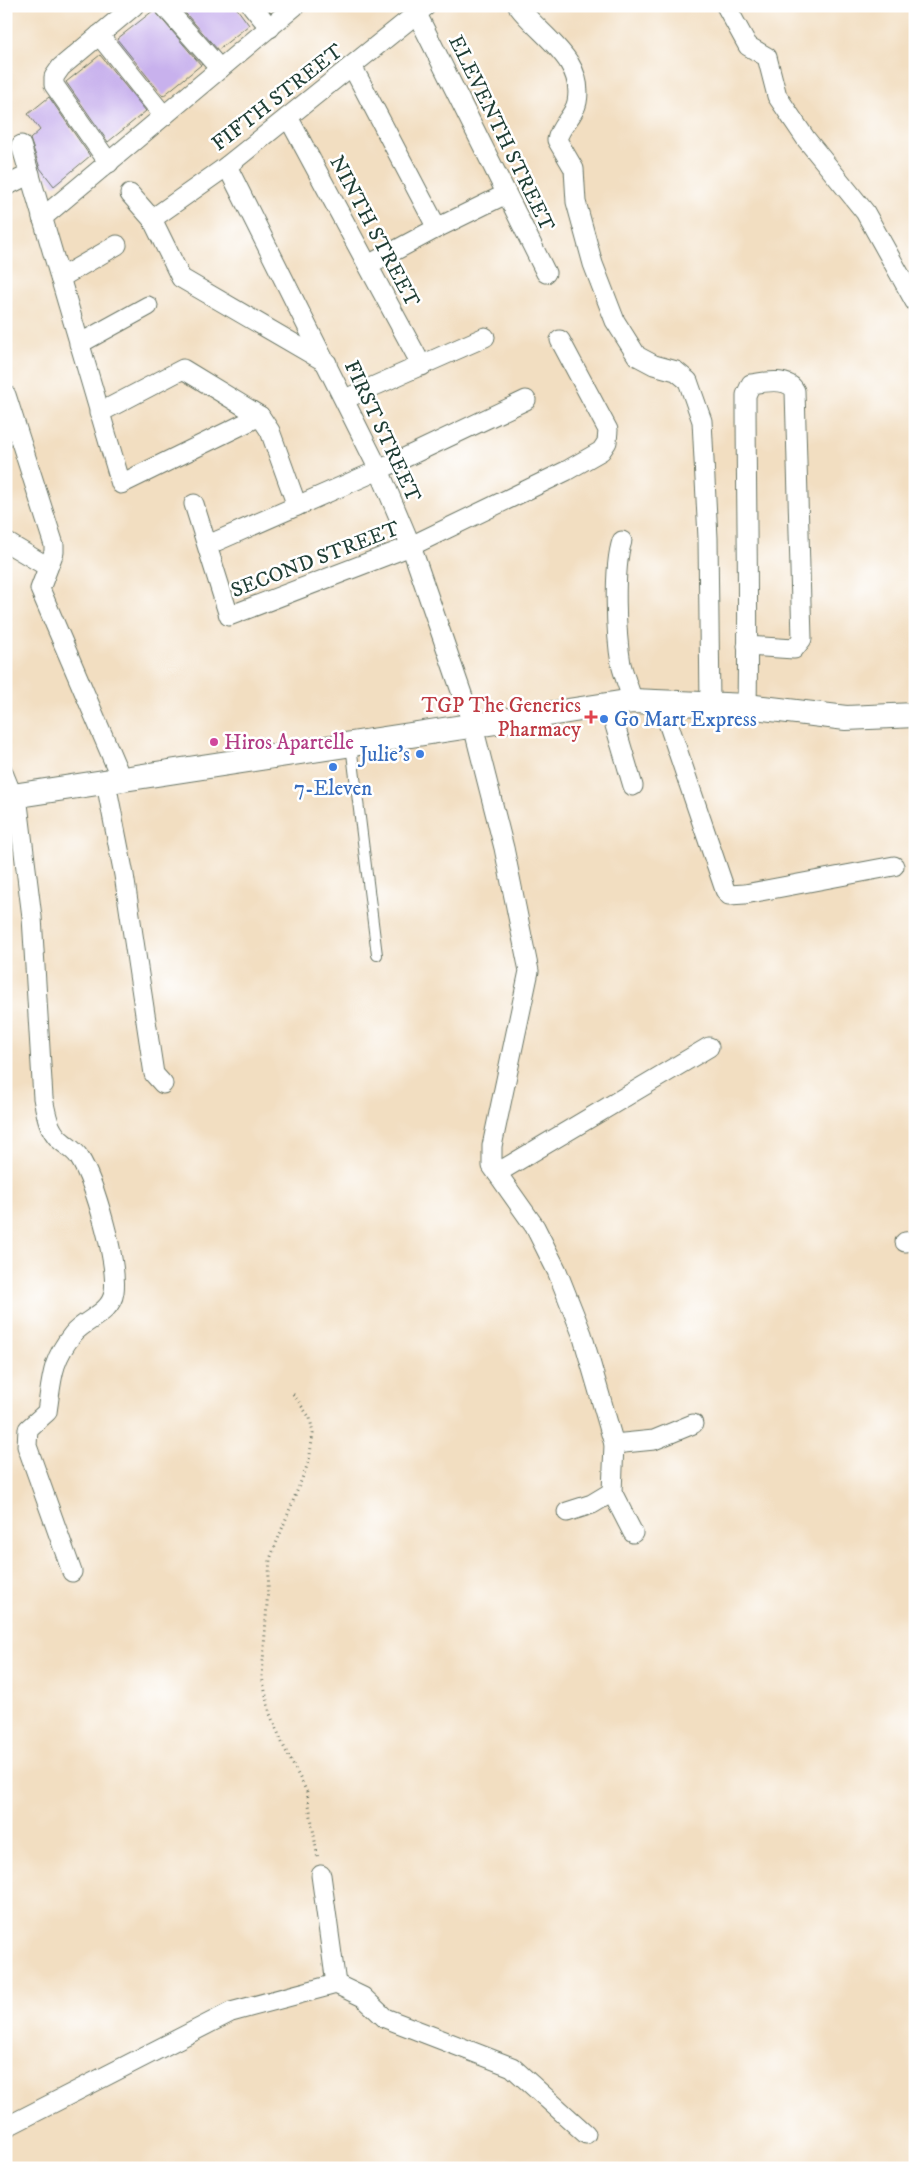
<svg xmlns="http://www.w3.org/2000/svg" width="921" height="2174" viewBox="0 0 921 2174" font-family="'IM FELL DW Pica',serif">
<rect width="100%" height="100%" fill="#fff"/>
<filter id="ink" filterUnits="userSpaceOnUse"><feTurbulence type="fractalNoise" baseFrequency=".02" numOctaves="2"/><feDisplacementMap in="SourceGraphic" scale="10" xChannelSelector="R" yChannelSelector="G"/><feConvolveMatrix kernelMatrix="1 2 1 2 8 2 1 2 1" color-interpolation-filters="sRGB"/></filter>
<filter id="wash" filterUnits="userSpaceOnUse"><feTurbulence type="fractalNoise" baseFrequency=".0096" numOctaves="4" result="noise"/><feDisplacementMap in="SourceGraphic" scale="20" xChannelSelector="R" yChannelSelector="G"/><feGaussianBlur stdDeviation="1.12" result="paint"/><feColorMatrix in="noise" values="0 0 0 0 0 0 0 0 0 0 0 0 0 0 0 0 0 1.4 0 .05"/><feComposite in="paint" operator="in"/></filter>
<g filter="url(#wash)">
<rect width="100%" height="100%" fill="#f2dec1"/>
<g id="blocks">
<!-- building -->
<g fill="#c8b1ed">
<polygon points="179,6 235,6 249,25 218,50"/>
<polygon points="154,10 201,65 163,96 117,39"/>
<polygon points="100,55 146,111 108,142 66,82"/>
<polygon points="49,97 90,156 54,186 40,168 30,139 40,130 28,114"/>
</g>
</g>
</g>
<g filter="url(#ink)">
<use href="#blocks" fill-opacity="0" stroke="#697565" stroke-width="1"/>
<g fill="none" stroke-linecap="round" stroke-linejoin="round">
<!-- service casing -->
<g stroke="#697565" stroke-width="12">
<g id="service">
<polyline points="351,745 377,955"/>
<polyline points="6,768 17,795"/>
</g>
</g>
<!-- minor casing -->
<g stroke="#697565" stroke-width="21">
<g id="minor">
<polyline points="164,6 220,69"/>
<polyline points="252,6 270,28"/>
<path d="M518,6c23,31 67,53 59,96 -3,15 -17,23 -20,38l17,29 2,33 17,62 22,57 22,35 17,9 22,6 12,10 14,40 6,117 2,166"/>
<polyline points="726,6 748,46 767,57 777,96 806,139 865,212 915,302"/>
<polyline points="417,14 546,273"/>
<polyline points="99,35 164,116"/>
<polyline points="352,66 437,228"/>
<polyline points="288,117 422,366"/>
<polyline points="21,145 121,484 260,416"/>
<polyline points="109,163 54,85 54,77 61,67 134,6"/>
<polyline points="227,166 379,470 411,546 473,726 504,848 529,971 492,1146 492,1166 535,1227 557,1271 582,1334 614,1444 612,1492 633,1533"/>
<polyline points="6,186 30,174"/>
<polyline points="130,194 152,219 181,278 327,363"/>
<polyline points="42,218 295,6"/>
<polyline points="152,219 227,166 426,6"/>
<polyline points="368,265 437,228 506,194"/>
<polyline points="60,278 117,245"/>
<polyline points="79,344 148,306"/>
<polyline points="6,395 54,545 54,552 40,589 121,778"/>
<polyline points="345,399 485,337"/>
<polyline points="99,413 183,369 260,416 270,431 297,506"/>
<polyline points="194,504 229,616 411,546 566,471 601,451 607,442 608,430 560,340"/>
<path d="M622,541c-9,27 -6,94 -1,123 3,12 8,25 12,37"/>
<polyline points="6,542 48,567"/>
<polyline points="208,545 379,470 526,400"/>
<path d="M747,646l47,3 8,-10 -7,-248c-7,-14 -31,-9 -44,-7l-5,11c0,103 3,207 1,311"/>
<polyline points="661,702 725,890 729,895 745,894 894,866"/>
<polyline points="609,705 633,786"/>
<polyline points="106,783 124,875 154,1074 163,1084"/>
<path d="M17,796l15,121 11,181c3,15 5,30 16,41 6,6 16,11 20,18 16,25 39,106 35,135 -3,22 -29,27 -41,42 -22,27 -21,45 -26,78l-19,17 -1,17 45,126"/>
<polyline points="497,1173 709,1047"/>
<polyline points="905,1242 915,1241"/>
<polyline points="614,1444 654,1440 693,1424"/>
<polyline points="567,1512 592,1504 612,1492"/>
<polyline points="321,1875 336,1984"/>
<polyline points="6,2127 231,2012 336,1984 363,1997 385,2018 512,2067 586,2134"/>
</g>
</g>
<!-- tertiary casing -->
<g stroke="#697565" stroke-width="26">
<polyline id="tertiary" points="6,797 633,701 747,706 846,718 915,715"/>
</g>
<!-- path -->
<polyline stroke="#697565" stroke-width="3" stroke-dasharray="1 4" stroke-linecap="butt" points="293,1394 310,1418 313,1434 309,1461 270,1559 262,1677 270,1714 284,1747 307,1792 318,1860"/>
<!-- service -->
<use href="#service" stroke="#fff" stroke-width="10"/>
<!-- minor -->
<use href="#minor" stroke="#fff" stroke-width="19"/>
<!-- tertiary -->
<use href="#tertiary" stroke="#fff" stroke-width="24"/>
</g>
</g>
<!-- markers -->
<path fill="#e0444e" stroke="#fff" stroke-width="2" d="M588.5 709.5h5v5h5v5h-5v5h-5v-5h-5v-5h5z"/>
<g fill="#3f7fe0" stroke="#fff" stroke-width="2">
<circle cx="604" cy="719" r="5"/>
<circle cx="420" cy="754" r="5"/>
<circle cx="333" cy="767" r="5"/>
</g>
<circle fill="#d1479c" stroke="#fff" stroke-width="2" cx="214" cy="742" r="5"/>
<g text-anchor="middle" stroke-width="5" stroke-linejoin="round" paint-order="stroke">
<!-- street labels -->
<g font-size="21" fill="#1f3d34" stroke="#fff">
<text transform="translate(277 97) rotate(-38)" y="7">FIFTH STREET</text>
<text transform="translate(502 133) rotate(64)" y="7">ELEVENTH STREET</text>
<text transform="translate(375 231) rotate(62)" y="7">NINTH STREET</text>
<text transform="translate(383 431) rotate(65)" y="7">FIRST STREET</text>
<text transform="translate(315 559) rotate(-21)" y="7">SECOND STREET</text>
</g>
<!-- health labels -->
<g font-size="21" fill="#be3a42" stroke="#fff" text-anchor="end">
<text x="581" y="712">TGP The Generics<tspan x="581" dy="24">Pharmacy</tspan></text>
</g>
<!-- shop labels -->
<g font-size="21" fill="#366cbe" stroke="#fff" text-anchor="start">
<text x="614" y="726">Go Mart Express</text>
<text x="410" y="761" text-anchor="end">Julie's</text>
<text x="333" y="795" text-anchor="middle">7-Eleven</text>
</g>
<!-- hotel labels -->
<g font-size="21" fill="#b23c85" stroke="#fff" text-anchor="start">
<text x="224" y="749">Hiros Apartelle</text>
</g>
</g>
<!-- margin -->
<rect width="921" height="2174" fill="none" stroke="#fff" stroke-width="25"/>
</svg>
